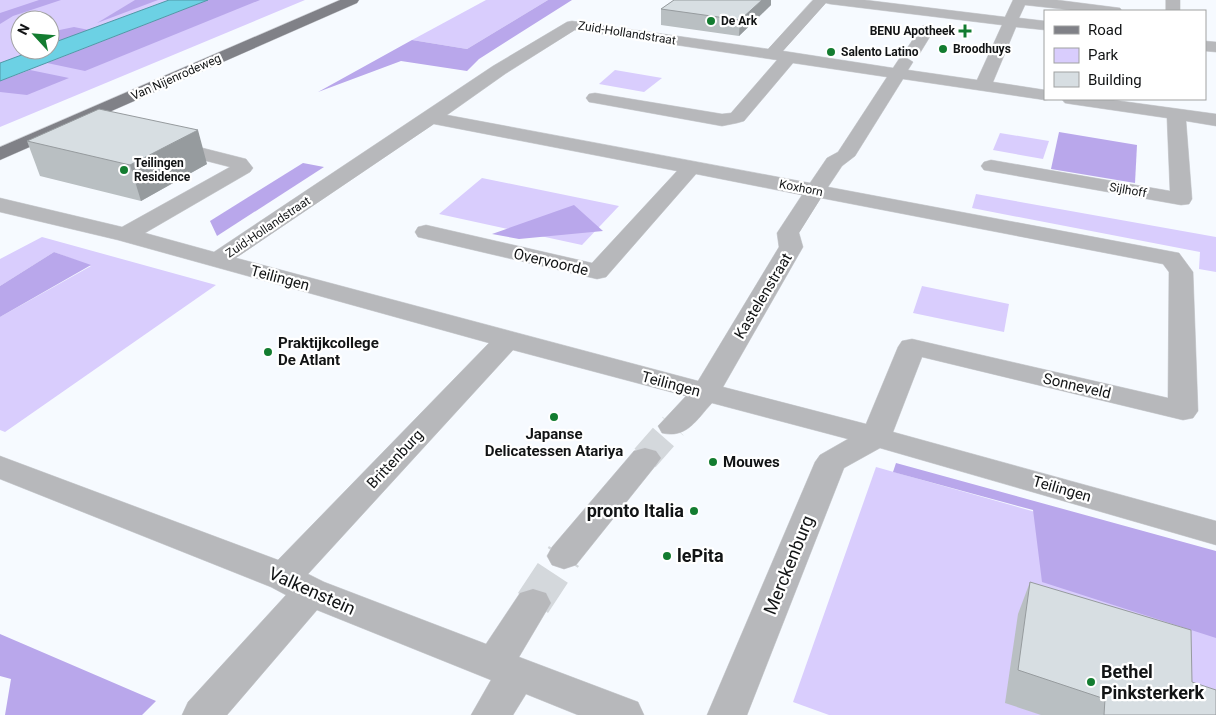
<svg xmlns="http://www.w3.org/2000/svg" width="1216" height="715" viewBox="0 0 1216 715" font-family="Roboto,sans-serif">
<rect width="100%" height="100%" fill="#f6faff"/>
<!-- green -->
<g fill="#d9cdfd" fill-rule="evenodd">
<path d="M0,0h305l-305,127zM20,20h30v30h-30z"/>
<polygon points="486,0 548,0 467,49 412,40"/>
<polygon points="615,70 662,78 644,92 599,84"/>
<polygon points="1000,133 1049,141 1043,159 993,150"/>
<polygon points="482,178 619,206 582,245 439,214"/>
<polygon points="976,194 1216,237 1216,272 1199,269 1200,252 972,208"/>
<polygon points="42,237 216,285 5,432 0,430 0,317 91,266 54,252 0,286 0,259"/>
<polygon points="922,286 1009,304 1004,332 913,313"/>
<polygon points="876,467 1216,563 1216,715 829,715 793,702"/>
</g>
<!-- forest -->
<g fill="#b9a7eb">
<polygon points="39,0 61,0 13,16 0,24 0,13"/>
<polygon points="135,0 158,0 97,23"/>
<polygon points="208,0 260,0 85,71 47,63"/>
<polygon points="548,0 572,0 479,59 467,71 401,61 318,92 412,40 467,49"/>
<polygon points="74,27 89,30 50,44 50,32"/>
<polygon points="30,70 69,78 27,95 0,92 0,81"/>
<polygon points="1059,132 1137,145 1135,183 1051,169"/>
<polygon points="303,163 324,167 217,236 210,221"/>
<polygon points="574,205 603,231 519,239 492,234"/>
<polygon points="54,252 91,265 0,317 0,286"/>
<polygon points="896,463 1216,551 1216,638 1042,582 1033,510 893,472"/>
<polygon points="0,634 156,701 142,715 5,715 11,679 0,676"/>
</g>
<!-- water -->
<polygon fill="#6cd1e4" stroke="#5198a6" points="169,0 208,0 0,81 0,63 35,50 50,50 50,44"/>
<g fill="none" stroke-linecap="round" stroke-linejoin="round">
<!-- minor-tunnel-far1 -->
<polyline stroke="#d4d8dc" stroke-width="28" stroke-dasharray="28 14" stroke-linecap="butt" points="645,458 673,426"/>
<!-- minor-tunnel -->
<polyline stroke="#d4d8dc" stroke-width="36" stroke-dasharray="36 18" stroke-linecap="butt" points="533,603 564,556"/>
<!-- minor casing -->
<g stroke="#d2d5da" stroke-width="1">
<g id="minor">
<path d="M813,0h52l140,17 8,-17h44l63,8 2,3h-42l-55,-6 -6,13 26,3v9l-29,-3 -23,55 52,8v9h6l-6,1 -142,-21 -48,77 -13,10 -14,21 351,66 14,19 5,139 -5,7 -10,2 -261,-63 -29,75 323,89v24l-336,-97 -36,20 -97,247h-40l108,-253 5,-7 28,-16 -136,-36c-15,16 -25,36 -50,30l-4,-7 28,-30 -173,-46 -205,224 16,8 162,62 34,-51 13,-4 13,4 5,10 -32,54 119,45 6,13h-66l-52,-21 -13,21h-42l20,-35 -174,-70 -90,105h-45l6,-13 98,-107 -15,-8 -271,-108v-23l278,104 211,-217 -371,-103 -118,-28v-14l122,29 108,-60 -70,-18 -3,-4 3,-4 7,-2 79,20 7,9 -3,4 -105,61 69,19 279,-186 74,-44 5,-1 196,28zM826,3l4,1 172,21 -25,55 -69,-10 5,-8 -8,-5 -6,2 -6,9 -110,-17zM575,30l202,30 -46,53 -9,1 -127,-21 -6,1 -3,4 3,4 6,1 127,23 15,-3 7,-2 49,-58 94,14 -49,75 -11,6 -17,25 -363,-68 58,-41zM434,124l243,47 -85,92 -166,-38 -8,2 -3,5 3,5 179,42 9,-2 90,-103 106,21 -25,38 2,14 -81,134 -462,-123zM821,198l342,66 6,8 -1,126 -256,-59 -10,2 -4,6 -32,77 -143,-37 80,-140 -4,-14z"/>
<rect x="1166" y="0" width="14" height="11"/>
<polygon points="926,25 934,30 920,53 918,56 906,56 904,53 921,27"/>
<polygon points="1205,41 1216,42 1216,52 1205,51"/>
<polygon points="1062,99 1106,99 1216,114 1216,126 1186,121 1192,199 1189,204 1181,205 984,170 981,166 984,162 991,160 1170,191 1167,118 1071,104 1065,103"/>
<polygon points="645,448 656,451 661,458 656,465 576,565 564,569 552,565 547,556 552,547 634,451"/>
</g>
</g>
<!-- major casing -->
<g stroke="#d2d5da" stroke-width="1">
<polygon id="major" points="340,0 359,0 357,3 0,160 0,147"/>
</g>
<!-- minor -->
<use href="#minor" fill="#b7b8bb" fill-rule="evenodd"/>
<!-- major -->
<use href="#major" fill="#808187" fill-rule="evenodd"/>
</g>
<!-- wall -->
<g fill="#b9bfc2">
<polygon points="674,0 771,0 771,5 739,36 661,25 661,9"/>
<polygon points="27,141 207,164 141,201 40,176"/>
<polygon points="1030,582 1192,682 1216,715 1041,715 1005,703 1018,614"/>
</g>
<!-- shaded-wall -->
<g fill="#969b9e">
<polygon points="762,0 771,0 771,5 739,36 740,20"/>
<polygon points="198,130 207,164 141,201 130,165"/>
</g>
<!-- building -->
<g fill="#d7dee2" stroke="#969b9e">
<polygon points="674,0 762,0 740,20 661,9"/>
<polygon points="99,109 198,130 130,165 27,141"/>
<polygon points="1030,582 1191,630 1192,682 1216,690 1216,715 1104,715 1105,699 1018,670"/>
</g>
<!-- markers -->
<g fill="#137c30" stroke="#fff" stroke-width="2">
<circle cx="711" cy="21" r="5"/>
<path d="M962.5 23.5h5v5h5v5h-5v5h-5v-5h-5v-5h5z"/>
<circle cx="943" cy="49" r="5"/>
<circle cx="831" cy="52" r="5"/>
<circle cx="124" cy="170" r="5"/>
<circle cx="268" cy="352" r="5"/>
<circle cx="554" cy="417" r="5"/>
<circle cx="713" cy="462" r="5"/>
<circle cx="694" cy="511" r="5"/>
<circle cx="667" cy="556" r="5"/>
<circle cx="1091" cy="682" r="5"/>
</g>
<g text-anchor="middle" stroke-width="4.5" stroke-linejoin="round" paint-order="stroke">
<!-- far-poi labels -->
<g font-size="12" font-weight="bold" fill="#121415" stroke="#fff" text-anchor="start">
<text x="721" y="25">De Ark</text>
<text x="955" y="35" text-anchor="end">BENU Apotheek</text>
<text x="953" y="53">Broodhuys</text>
<text x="841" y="56">Salento Latino</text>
<text x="134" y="167">Teilingen<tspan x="134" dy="14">Residence</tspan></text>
</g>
<!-- far-street labels -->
<g font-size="12" fill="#121415" stroke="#fff">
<text transform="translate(627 33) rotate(9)" y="4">Zuid-Hollandstraat</text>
<text transform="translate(176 77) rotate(-24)" y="4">Van Nijenrodeweg</text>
<text transform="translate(801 188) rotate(11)" y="4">Koxhorn</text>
<text transform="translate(1128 190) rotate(10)" y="4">Sijlhoff</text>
<text transform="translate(268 227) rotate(-34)" y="4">Zuid-Hollandstraat</text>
</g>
<!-- street labels -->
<g font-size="15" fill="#121415" stroke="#fff">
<text transform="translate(551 262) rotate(13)" y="5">Overvoorde</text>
<text transform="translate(280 278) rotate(15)" y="5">Teilingen</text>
<text transform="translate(763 296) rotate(-59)" y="5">Kastelenstraat</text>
<text transform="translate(671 384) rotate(15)" y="5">Teilingen</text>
<text transform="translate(1077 386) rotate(13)" y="5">Sonneveld</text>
<text transform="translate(395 459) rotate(-47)" y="5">Brittenburg</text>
<text transform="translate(1062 489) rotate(16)" y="5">Teilingen</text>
</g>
<!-- poi labels -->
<g font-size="15" font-weight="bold" fill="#121415" stroke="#fff" text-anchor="start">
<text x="278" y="348">Praktijkcollege<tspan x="278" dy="17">De Atlant</tspan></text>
<text x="554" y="439" text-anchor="middle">Japanse<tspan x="554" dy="17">Delicatessen Atariya</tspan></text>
<text x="723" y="467">Mouwes</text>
</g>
<!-- near-poi labels -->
<g font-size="18" font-weight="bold" fill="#121415" stroke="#fff" text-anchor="start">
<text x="684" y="517" text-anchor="end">pronto Italia</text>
<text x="677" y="562">lePita</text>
<text x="1101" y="678">Bethel<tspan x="1101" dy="21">Pinksterkerk</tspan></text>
</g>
<!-- near-street labels -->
<g font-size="18" fill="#121415" stroke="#fff">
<text transform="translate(789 565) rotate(-68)" y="6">Merckenburg</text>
<text transform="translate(312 591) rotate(24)" y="6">Valkenstein</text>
</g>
</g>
<!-- legend -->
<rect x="1044" y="10" width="162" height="90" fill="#ffffff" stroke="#a0a1a1"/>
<rect x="1054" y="26" width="25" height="8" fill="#808187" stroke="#a0a1a1"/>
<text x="1088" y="35" font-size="15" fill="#121415">Road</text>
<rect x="1054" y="48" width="25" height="15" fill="#d9cdfd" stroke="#a0a1a1"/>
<text x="1088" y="60" font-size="15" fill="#121415">Park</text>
<rect x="1054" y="72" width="25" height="15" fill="#d7dee2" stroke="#a0a1a1"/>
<text x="1088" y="85" font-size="15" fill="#121415">Building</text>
<!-- north arrow -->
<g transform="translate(35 35) rotate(296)"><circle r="24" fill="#ffffff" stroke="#a0a1a1"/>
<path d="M0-4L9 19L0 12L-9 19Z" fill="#137c30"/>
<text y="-8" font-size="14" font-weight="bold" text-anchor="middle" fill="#121415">N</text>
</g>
</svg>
